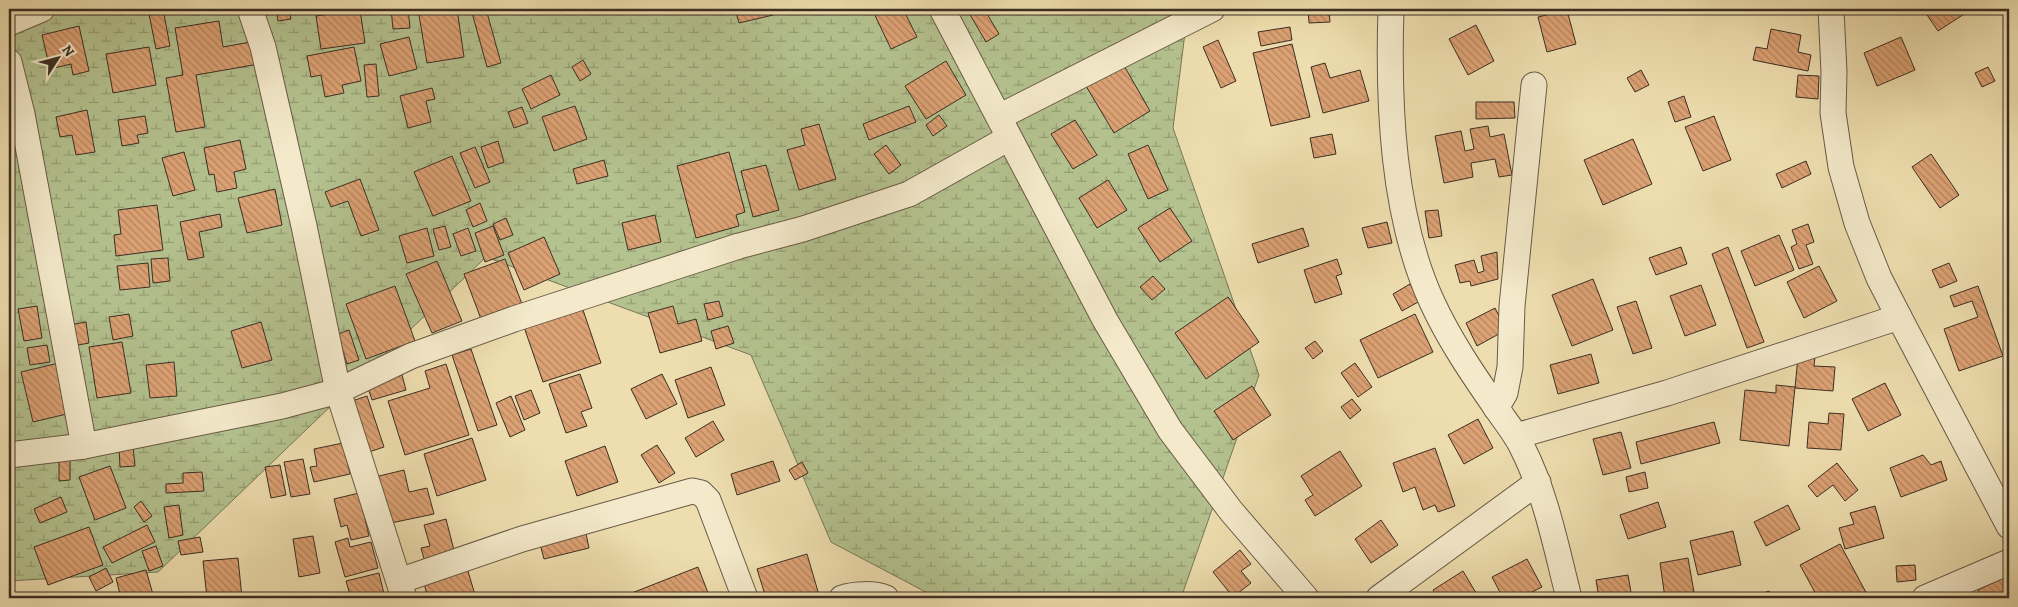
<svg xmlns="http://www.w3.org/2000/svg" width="2018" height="607" viewBox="0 0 2018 607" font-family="Alegreya,serif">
<defs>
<pattern id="wetland-marsh" width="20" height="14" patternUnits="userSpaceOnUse" patternTransform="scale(1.25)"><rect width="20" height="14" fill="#b4c28f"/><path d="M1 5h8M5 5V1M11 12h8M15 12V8" fill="none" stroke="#949e75"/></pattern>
<pattern id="building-back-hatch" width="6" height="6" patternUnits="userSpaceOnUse" patternTransform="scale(1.25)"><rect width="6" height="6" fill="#dda274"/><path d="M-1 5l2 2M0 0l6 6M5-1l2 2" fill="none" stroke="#b4845f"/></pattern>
</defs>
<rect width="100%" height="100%" fill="#eedeaf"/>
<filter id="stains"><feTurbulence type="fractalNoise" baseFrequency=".004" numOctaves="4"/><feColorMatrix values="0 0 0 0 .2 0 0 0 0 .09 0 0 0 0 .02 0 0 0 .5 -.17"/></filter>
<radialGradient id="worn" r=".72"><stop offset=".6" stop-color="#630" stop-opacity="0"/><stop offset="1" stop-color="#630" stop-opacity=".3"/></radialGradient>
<!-- wetland -->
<polygon fill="url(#wetland-marsh)" stroke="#78785a" points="9,9 1188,9 1173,128 1259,375 1181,598 937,598 831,542 751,355 486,257 158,572 9,581"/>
<!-- building -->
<g fill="url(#building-back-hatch)" stroke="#3b2e24">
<polygon points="148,9 163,9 170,46 156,49"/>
<polygon points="195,9 227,9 197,15"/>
<polygon points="276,9 289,9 291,19 278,21"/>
<polygon points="391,9 408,9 410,28 393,29"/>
<polygon points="418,9 457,9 464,57 427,63"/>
<polygon points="471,9 486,9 501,63 487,67"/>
<polygon points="735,9 772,9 773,15 739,23"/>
<polygon points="872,9 903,9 917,37 891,49"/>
<polygon points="977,9 984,9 999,34 986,42 969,13"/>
<polygon points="1308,9 1329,9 1330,22 1309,23"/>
<polygon points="1923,9 1972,9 1938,31"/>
<polygon points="360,10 365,43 321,49 316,16"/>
<polygon points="1567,10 1576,44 1547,52 1538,17"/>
<polygon points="219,21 223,47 256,41 259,64 196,75 205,127 176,132 166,78 183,75 175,28"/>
<polygon points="1476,25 1494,61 1468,75 1449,39"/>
<polygon points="79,26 89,71 73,75 71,64 50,69 42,35"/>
<polygon points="1290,27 1292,40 1261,46 1258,32"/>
<polygon points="1771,29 1801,35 1798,52 1811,55 1808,71 1753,60 1756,47 1767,49"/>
<polygon points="409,37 417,69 389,76 380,44"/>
<polygon points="1901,37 1915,70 1877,86 1864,53"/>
<polygon points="1218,40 1236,81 1221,88 1203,47"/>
<polygon points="1292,44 1310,117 1271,126 1253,53"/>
<polygon points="149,47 156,85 113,93 106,54"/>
<polygon points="354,47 361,81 342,85 344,93 325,97 321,75 311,77 307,56"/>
<polygon points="583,60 591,74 580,81 572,67"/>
<polygon points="946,61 966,95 926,119 905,86"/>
<polygon points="1325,63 1330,78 1360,70 1369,101 1323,113 1311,67"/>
<polygon points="376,64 379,96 367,97 364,65"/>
<polygon points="1123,64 1150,111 1114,133 1086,86"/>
<polygon points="1988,67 1995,81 1982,87 1975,73"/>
<polygon points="1641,70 1649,85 1635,92 1627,78"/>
<polygon points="551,75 560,95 531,109 522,89"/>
<polygon points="1798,75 1819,76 1818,99 1796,97"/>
<polygon points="432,88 435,99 426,101 431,122 408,128 400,96"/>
<polygon points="1684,96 1691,117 1675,122 1668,102"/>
<polygon points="1476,102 1514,102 1515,118 1476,119"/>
<polygon points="575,106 587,139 554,151 542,117"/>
<polygon points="909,106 916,122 869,140 863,124"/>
<polygon points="522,107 528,123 514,128 508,112"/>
<polygon points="87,110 95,152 76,155 72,135 60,137 56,117"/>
<polygon points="939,115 947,126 933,136 926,125"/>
<polygon points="145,116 148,133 137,135 139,143 122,146 118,120"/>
<polygon points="1714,116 1731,160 1703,171 1685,127"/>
<polygon points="1075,120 1097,155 1073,169 1051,134"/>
<polygon points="819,124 836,179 799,190 787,150 805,145 801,129"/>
<polygon points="1488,126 1490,137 1504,134 1512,175 1499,177 1495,159 1471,163 1473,177 1444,183 1435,136 1461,131 1465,151 1474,149 1470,129"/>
<polygon points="1332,134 1336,154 1314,158 1310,138"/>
<polygon points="1633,139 1652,184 1603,205 1584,160"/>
<polygon points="240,140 246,169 234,172 237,188 217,192 214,174 209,175 204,148"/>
<polygon points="498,141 504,162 488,168 481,147"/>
<polygon points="886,145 901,165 889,174 874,154"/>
<polygon points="1148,145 1168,190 1148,199 1128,154"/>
<polygon points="475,147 490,182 475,188 460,153"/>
<polygon points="184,152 195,190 173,196 162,158"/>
<polygon points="729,152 745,212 736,215 739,226 696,238 677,166"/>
<polygon points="1931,154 1959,195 1940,208 1912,167"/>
<polygon points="452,156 471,201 433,216 414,172"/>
<polygon points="604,160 608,176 577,184 573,169"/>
<polygon points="1806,161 1811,174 1782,188 1776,174"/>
<polygon points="766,165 779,210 753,217 741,171"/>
<polygon points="360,179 379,230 361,236 348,201 331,207 325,192"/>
<polygon points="1108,180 1127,210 1097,228 1079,198"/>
<polygon points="275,189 282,225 247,233 238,198"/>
<polygon points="480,203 487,221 473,227 466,210"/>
<polygon points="157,205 163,250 116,256 114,235 121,234 118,210"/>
<polygon points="1170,208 1192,241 1160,262 1138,228"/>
<polygon points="1438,210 1442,236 1429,238 1425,211"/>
<polygon points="220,214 222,227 199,232 204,257 188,260 180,222"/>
<polygon points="655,215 661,242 628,250 622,223"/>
<polygon points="506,218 513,235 500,240 493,224"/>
<polygon points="1387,222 1392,243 1368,248 1362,228"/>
<polygon points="1808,224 1814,242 1806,245 1813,264 1799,269 1791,247 1797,244 1792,230"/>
<polygon points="445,226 451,247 439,250 433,229"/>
<polygon points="493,226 504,255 485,262 475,233"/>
<polygon points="427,228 434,256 407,263 399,236"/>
<polygon points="468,228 476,251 461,256 453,234"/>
<polygon points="1303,228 1309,246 1258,263 1252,244"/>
<polygon points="1779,235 1794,270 1755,286 1741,251"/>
<polygon points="544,237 560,274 524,290 508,253"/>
<polygon points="1681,247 1687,264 1656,275 1649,258"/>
<polygon points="1728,247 1764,342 1747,348 1712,254"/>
<polygon points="1497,252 1498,279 1471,286 1470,281 1460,283 1455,265 1474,260 1478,273 1484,271 1481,256"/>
<polygon points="168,258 170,281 153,283 151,259"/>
<polygon points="505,259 522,304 481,319 464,274"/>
<polygon points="1337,259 1342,274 1336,276 1342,294 1315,303 1304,270"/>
<polygon points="437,261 462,321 432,333 406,274"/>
<polygon points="148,263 150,287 120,290 117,266"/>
<polygon points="1949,263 1957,281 1940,288 1932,270"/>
<polygon points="1819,266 1837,301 1804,318 1787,282"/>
<polygon points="1153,276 1165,289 1152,300 1140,287"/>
<polygon points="1593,279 1613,330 1572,346 1552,295"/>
<polygon points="1410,284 1420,301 1402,311 1393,294"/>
<polygon points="1701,285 1716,325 1685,336 1670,296"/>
<polygon points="395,286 415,341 366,359 346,304"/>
<polygon points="1978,286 2003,356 1959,371 1944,329 1978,317 1972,301 1954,307 1950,296"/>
<polygon points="1228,297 1259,342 1206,379 1175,333"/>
<polygon points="719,301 723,316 708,320 704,304"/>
<polygon points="1636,301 1652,348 1633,354 1617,307"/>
<polygon points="37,306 42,338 24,341 18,309"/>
<polygon points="673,306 678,324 696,319 702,341 660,353 648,313"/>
<polygon points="582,307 601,363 543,382 524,327"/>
<polygon points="1495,308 1506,330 1477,346 1466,323"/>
<polygon points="129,314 133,336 113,340 109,317"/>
<polygon points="1415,314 1433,352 1378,378 1360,340"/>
<polygon points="86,322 89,343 73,346 69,325"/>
<polygon points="261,322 272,360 242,368 231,331"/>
<polygon points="728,326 734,343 716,349 711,331"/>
<polygon points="349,330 359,360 347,364 338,334"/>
<polygon points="1315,341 1323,351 1313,359 1305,348"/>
<polygon points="122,342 131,393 97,398 89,347"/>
<polygon points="47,345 50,362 30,365 27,348"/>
<polygon points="471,349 497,425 478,431 452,355"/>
<polygon points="1591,354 1599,383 1558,394 1550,365"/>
<polygon points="1798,356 1815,357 1814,366 1835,367 1833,391 1795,388"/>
<polygon points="174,362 177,396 150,398 146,365"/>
<polygon points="59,363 71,413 33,422 21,372"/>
<polygon points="1355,363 1372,387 1358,397 1341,373"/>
<polygon points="446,364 469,435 405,455 388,401 430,388 425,371"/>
<polygon points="711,367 725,405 688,418 675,380"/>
<polygon points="580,374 592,408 581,412 587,426 566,433 549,384"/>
<polygon points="662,374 677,404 646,419 631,389"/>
<polygon points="402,375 406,390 372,400 367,385"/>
<polygon points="1885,383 1901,415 1868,431 1852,399"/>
<polygon points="1776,385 1795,387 1789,446 1740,440 1745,390 1776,393"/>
<polygon points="1252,386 1271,415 1233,440 1214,411"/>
<polygon points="531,390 540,413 524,420 515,396"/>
<polygon points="367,396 384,447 369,452 352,401"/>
<polygon points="511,396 525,430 510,437 496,403"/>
<polygon points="1352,399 1361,410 1350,419 1341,407"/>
<polygon points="1829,413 1844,414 1841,450 1807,448 1809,422 1828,424"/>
<polygon points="1478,419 1493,448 1464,464 1448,435"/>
<polygon points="713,421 724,440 696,457 685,438"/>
<polygon points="1714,422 1720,443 1641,464 1636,442"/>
<polygon points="1621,432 1631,468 1603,475 1593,439"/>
<polygon points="472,438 486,480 437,496 424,454"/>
<polygon points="343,443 350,474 314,482 310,467 317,466 314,449"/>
<polygon points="657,445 675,473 659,483 641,455"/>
<polygon points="133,446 135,466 120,467 119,447"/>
<polygon points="605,446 618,482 577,496 565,461"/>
<polygon points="1435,448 1455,506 1438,512 1435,505 1423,510 1415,487 1403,492 1393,463"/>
<polygon points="1340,451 1362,486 1315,516 1305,500 1313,495 1301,476"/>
<polygon points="1923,455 1931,465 1941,461 1947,480 1901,497 1890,468"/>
<polygon points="59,459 70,459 70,480 59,481"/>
<polygon points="303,459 310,494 291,497 284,462"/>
<polygon points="773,461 780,481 737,495 731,474"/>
<polygon points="802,462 808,473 795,480 789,470"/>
<polygon points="1837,463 1858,490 1845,501 1833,485 1817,497 1808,486"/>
<polygon points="280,465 286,495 271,498 265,467"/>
<polygon points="110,466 126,508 95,520 79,477"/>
<polygon points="404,470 409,492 427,488 434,514 386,524 375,477"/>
<polygon points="202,472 204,491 166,493 166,484 183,483 183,473"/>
<polygon points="1645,472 1648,488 1629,492 1626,477"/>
<polygon points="359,493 369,536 351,540 347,525 341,527 334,499"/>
<polygon points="61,497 67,512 40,523 34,509"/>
<polygon points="141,501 152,516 144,522 134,507"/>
<polygon points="1658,502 1666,527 1628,539 1620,515"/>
<polygon points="179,505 183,535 169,538 164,507"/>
<polygon points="1788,505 1800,529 1766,546 1754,522"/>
<polygon points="1875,506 1884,538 1845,549 1839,528 1854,524 1850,513"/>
<polygon points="446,519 456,558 426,566 421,548 430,546 424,525"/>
<polygon points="1381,520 1398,545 1371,563 1355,539"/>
<polygon points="147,525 155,542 112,563 103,547"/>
<polygon points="89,527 103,565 48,585 34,547"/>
<polygon points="585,529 589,548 544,559 539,540"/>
<polygon points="1733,531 1741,565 1698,575 1690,541"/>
<polygon points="313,536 320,573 299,577 293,539"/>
<polygon points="200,537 203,552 181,555 178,541"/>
<polygon points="348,538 350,547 371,542 378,568 345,577 335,542"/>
<polygon points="1840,544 1869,598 1818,598 1800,565"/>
<polygon points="156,546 163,566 149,571 142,551"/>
<polygon points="1240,550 1251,564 1241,571 1251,583 1233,597 1213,572"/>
<polygon points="807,554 819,595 809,598 766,598 757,569"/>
<polygon points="238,558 242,598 207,598 203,561"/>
<polygon points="1688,558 1695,598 1665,598 1660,563"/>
<polygon points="1527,559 1542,587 1520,598 1503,598 1492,577"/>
<polygon points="1915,565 1916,580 1897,582 1896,566"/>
<polygon points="698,567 710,598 619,598"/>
<polygon points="106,568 113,582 96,591 89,577"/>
<polygon points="467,568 476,598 428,598 423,580"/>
<polygon points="146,570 154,598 121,598 116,578"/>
<polygon points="1463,571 1479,598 1438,598 1433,590"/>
<polygon points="379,573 385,598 351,598 346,581"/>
<polygon points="1628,575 1632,598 1599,598 1596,580"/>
<polygon points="2009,575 2009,598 1996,598 1995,596 1982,598 1978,590"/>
<polygon points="1769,591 1772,598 1751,598"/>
</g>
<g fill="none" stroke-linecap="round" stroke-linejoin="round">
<!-- street casing -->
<g stroke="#685a47" stroke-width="27">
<g id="street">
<polyline points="250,9 263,47 304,226 338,391 404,598"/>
<polyline points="942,9 1105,320 1170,430 1231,511 1306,598"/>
<path d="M1391,9c-3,94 1,206 41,293 17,37 40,71 63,104 9,14 20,26 27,41 24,47 34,100 47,151"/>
<polyline points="1831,9 1834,72 1833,113 1841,167 1857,223 1879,278 1899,317 2009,526"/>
<polyline points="9,23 42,9"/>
<polyline points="9,62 22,114 84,446"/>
<polyline points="999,117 1212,9"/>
<polyline points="1496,408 1505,393 1510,367 1512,306 1534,85"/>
<polyline points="1516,436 1667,393 1899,317"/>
<polyline points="9,455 84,446 282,406 338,391 411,356 514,319 739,246 803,229 909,194 1009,138"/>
<polyline points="399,581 522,539 692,491 701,493 708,500 745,598"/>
<path d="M842,598c12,-4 32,-5 44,0"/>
<polyline points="1379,598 1538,482"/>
<polyline points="1925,598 2009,562"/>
</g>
</g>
<!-- street -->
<use href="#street" stroke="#f4eacb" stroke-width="25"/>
</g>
<!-- margin -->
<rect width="2018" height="607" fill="none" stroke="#eedeaf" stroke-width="30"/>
<rect x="10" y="10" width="1998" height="587" fill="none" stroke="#3b2e24" stroke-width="2.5"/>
<rect x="15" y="15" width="1988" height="577" fill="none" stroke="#3b2e24"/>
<!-- north arrow -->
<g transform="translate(58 58) rotate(54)" stroke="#f4eacb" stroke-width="4" paint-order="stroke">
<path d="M0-4L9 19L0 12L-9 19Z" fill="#3b2e24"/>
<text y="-8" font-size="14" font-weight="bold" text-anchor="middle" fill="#3b2e24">N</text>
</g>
<rect width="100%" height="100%" filter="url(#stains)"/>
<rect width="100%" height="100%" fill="url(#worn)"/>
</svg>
